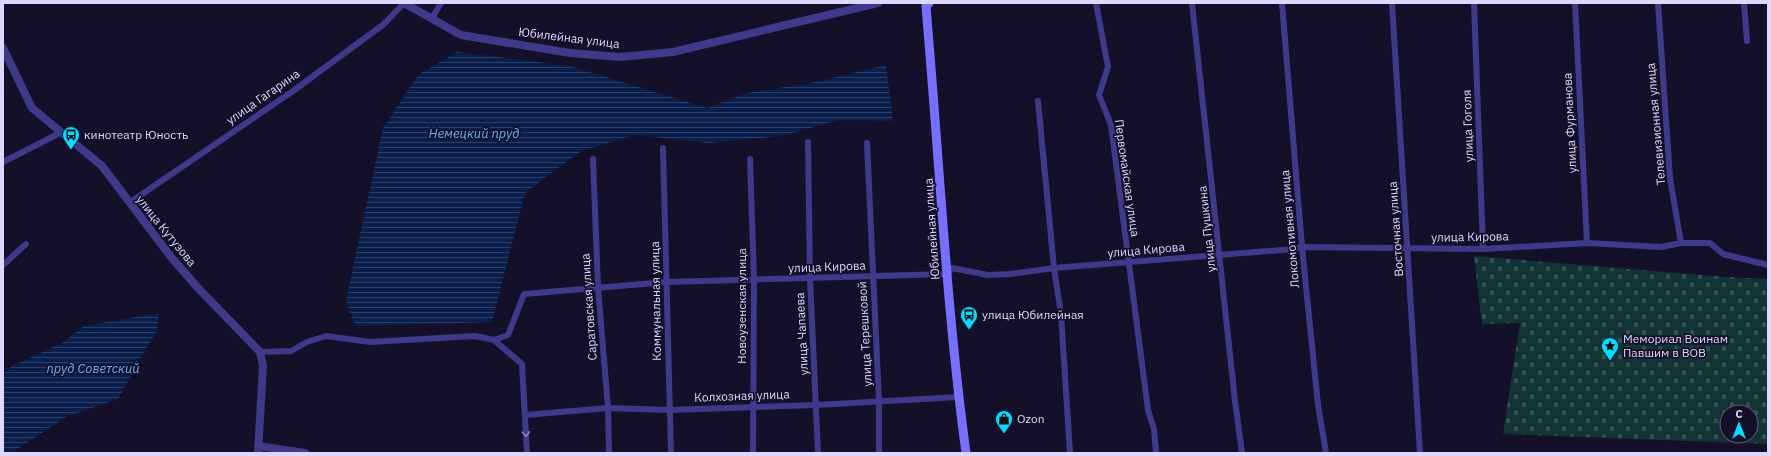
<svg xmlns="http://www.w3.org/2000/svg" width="1771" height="456" viewBox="0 0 1771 456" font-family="'IBM Plex Sans',sans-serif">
<defs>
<pattern id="cemetery-stones" width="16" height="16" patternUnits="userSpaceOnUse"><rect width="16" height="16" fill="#123434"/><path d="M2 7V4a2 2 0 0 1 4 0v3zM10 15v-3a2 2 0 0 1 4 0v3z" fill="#345152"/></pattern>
<pattern id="water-rules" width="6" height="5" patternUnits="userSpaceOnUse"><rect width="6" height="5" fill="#091e4a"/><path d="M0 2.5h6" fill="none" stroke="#2c3e65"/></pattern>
</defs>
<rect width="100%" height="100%" fill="#15102a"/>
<!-- cemetery -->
<path fill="url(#cemetery-stones)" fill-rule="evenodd" d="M1474,256l251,21 43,2v165l-265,-10 17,-111 -38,1zM1727,412h24v24h-24z"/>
<!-- water -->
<g fill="url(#water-rules)">
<polygon points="457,52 570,66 707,108 747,93 811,83 886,65 893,121 839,120 782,136 709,143 635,135 581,151 525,193 492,322 355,326 346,300 383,128 419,74"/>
<polygon points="159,313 157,330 118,399 66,417 11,453 3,453 3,374 12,366 64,342 84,326"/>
</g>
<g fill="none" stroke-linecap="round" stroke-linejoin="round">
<!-- minor -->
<g stroke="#3f398a" stroke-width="6">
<polyline points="1096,3 1108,67 1099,95 1111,125 1148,410 1154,429 1156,453"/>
<polyline points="1192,3 1235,401 1242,453"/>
<polyline points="1282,3 1302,247 1318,405 1326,453"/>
<polyline points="1392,3 1420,453"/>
<polyline points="1474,3 1483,249"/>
<polyline points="1575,3 1587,243"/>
<polyline points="1658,3 1670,178 1681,243"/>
<polyline points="1744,3 1747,41"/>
<polyline points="432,18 441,3"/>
<polyline points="1038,101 1054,268 1061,314 1070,453"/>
<polyline points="808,142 810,279 818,453"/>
<polyline points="867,143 879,401 879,453"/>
<polyline points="663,148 671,453"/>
<polyline points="593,159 598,287 608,408 609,453"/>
<polyline points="750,159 754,280 753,453"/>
<polyline points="3,162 62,132"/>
<polyline points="129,203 293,91 384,24 404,3"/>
<polyline points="3,265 26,244"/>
<polyline points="494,340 522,364 527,453"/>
<polyline points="260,352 291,351 307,342 326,336 370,342 475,336 494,340 508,335 524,294 667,282 947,274 952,268 988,275 1010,274 1054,268 1294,249 1302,247 1483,249 1587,243 1661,247 1681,243 1710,243 1723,254 1768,265"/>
<polyline points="525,415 608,408 670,410 816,405 959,397"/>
</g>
<!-- tertiary -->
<g stroke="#3f398a" stroke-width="8">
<polyline points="404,3 461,35 570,53 620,57 673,52 878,3"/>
<polyline points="3,48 32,108 102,166 171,257 198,288 260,352 263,366 258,453"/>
<polyline points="258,446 305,453"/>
</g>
<!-- secondary -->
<path stroke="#786fff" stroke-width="9" d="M929,3l-3,3 2,25c12,141 19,282 38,422"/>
</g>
<!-- one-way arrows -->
<defs><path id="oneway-chevron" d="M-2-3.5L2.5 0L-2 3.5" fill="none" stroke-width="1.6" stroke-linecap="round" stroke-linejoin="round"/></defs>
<use stroke="#8781bf" href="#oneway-chevron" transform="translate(526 434) rotate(87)"/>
<!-- icons -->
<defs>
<g id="bus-pin" transform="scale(0.9)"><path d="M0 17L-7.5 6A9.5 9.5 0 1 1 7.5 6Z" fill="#04ddff" stroke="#15102a"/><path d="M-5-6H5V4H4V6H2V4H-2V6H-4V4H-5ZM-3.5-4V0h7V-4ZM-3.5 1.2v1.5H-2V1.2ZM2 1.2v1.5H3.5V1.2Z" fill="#111"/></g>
<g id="sight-pin" transform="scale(0.9)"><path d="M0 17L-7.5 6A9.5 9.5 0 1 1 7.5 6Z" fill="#04ddff" stroke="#15102a"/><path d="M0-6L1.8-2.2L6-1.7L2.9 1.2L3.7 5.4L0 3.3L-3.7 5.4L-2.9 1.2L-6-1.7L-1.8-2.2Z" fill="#111"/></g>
<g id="shop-pin" transform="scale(0.9)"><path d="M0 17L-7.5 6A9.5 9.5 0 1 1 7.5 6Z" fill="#04ddff" stroke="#15102a"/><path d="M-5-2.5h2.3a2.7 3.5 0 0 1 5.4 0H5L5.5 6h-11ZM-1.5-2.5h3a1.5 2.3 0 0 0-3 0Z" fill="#111"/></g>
</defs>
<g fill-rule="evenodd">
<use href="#bus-pin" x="71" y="135"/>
<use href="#bus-pin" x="969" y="315"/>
<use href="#sight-pin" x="1610" y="346"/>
<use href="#shop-pin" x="1004" y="419"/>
</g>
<g text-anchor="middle" stroke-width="3.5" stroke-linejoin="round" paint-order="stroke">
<!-- street labels -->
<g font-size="12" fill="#ded8ff" stroke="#15102a">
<text transform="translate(569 38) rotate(7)" y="4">Юбилейная улица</text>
<text transform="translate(263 97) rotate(-35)" y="4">улица Гагарина</text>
<text transform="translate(1570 123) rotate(-93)" y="4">улица Фурманова</text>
<text transform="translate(1656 124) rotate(-95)" y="4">Телевизионная улица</text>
<text transform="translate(1468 126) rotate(-92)" y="4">улица Гоголя</text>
<text transform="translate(1127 178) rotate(82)" y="4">Первомайская улица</text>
<text transform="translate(932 229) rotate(-94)" y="4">Юбилейная улица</text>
<text transform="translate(1207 229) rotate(-96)" y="4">улица Пушкина</text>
<text transform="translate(1290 229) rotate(-95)" y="4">Локомотивная улица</text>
<text transform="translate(1396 229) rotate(-94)" y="4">Восточная улица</text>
<text transform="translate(166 231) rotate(51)" y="4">улица Кутузова</text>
<text transform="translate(1470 237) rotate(-1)" y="4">улица Кирова</text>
<text transform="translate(1146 250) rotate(-5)" y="4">улица Кирова</text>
<text transform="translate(827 267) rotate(-2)" y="4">улица Кирова</text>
<text transform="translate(656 301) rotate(-91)" y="4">Коммунальная улица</text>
<text transform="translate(742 306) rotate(-90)" y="4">Новоузенская улица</text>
<text transform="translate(589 307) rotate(-94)" y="4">Саратовская улица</text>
<text transform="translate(802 334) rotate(-93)" y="4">улица Чапаева</text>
<text transform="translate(865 334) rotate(-93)" y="4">улица Терешковой</text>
<text transform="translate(742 396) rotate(-2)" y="4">Колхозная улица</text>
</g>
<!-- poi labels -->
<g font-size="12" fill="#ded8ff" stroke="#15102a" text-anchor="start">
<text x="84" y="139">кинотеатр Юность</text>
<text x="982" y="319">улица Юбилейная</text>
<text x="1623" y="343">Мемориал Воинам<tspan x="1623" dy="14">Павшим в ВОВ</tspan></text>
<text x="1017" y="423">Ozon</text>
</g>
<!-- water labels -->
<g font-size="13" font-style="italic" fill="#66b3ff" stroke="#15102a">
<text x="474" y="138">Немецкий пруд</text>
<text x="93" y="373">пруд Советский</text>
</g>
</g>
<!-- border -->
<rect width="1771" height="456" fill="none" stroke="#ded8ff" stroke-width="8"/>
<!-- north arrow -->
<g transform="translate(1739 424)"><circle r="19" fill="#15102a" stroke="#65607f"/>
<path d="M0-3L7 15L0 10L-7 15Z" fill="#04ddff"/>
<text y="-6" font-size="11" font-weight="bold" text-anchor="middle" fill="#ded8ff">С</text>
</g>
</svg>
